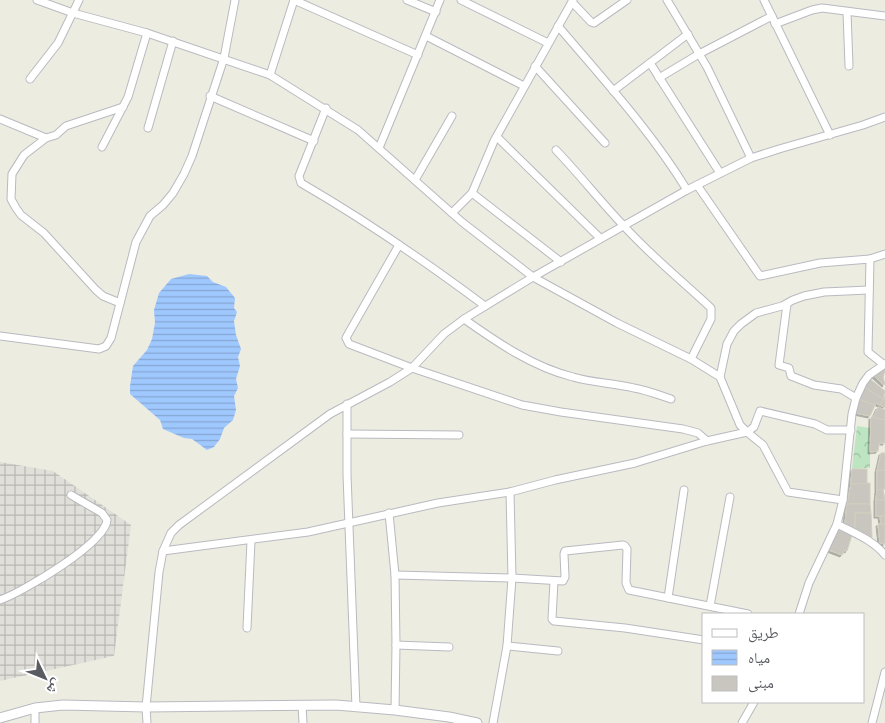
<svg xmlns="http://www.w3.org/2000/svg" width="885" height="723" viewBox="0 0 885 723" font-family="'Alegreya Sans','Noto Naskh Arabic',sans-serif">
<defs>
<pattern id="industrial-grid" width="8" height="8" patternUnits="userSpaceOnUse" patternTransform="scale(1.25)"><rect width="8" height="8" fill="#e0dfd9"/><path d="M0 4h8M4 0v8" fill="none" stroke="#b9b8b3"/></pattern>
<pattern id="park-crowns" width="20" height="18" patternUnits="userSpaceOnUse" patternTransform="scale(1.25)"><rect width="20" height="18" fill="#bde5c2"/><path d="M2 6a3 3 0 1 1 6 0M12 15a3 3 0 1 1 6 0" fill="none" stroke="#9dbda1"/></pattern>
<pattern id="water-rules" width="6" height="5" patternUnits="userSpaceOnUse" patternTransform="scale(1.25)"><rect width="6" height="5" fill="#9fc8ff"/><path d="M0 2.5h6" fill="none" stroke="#85a6d2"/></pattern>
<filter id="shadow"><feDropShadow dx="-2" dy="2" stdDeviation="0" flood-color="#0004"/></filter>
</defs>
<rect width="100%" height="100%" fill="#edece1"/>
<!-- industrial -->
<polygon fill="url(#industrial-grid)" points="0,462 53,471 131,525 114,656 0,681"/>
<!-- park -->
<polygon fill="url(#park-crowns)" points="857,426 870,428 870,468 852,469"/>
<!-- water -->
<polygon fill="url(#water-rules)" points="189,274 207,276 213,282 226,287 235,298 234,308 237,312 234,321 236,335 241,349 238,357 240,366 236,379 238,388 234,396 236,410 233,420 224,428 220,439 214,447 207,450 192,439 184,438 163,429 160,420 130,394 130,386 133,366 147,350 152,339 155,323 154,310 159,293 171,279"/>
<!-- building -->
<g fill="#c8c6be" stroke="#d2cebf" filter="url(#shadow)">
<polygon points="883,368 885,371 883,377 885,384 884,385 873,375"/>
<polygon points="870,379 885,391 883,399 864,387"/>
<polygon points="864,387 883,399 880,405 876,403 875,405 858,399"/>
<polygon points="885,396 885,408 880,405"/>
<polygon points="858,399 875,405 870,416 856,413"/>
<polygon points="878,407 885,410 885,420 873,418"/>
<polygon points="871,417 885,420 885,443 879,443 878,451 870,452"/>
<polygon points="881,453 885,453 885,470 877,471"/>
<polygon points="852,469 867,469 867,484 851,484"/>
<polygon points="885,470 885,489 877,490 877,471"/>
<polygon points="870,483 870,504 847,504 851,484"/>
<polygon points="883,489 885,500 876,500 877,490"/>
<rect x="876" y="500" width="9" height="16"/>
<polygon points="847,504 870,504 871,513 855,513 855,529 845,524"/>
<polygon points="855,513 871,513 872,537 865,536 855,529"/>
<polygon points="880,516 885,516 885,524 881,524"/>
<polygon points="878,524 885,524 885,544 880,543"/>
<polygon points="838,530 852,535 847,551 845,550 842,555 829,550"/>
</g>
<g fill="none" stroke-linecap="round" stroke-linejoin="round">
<!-- minor casing -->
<g stroke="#b9bac0" stroke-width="9">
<g id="minor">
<polyline points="37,0 73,13 147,33 270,75 358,130 462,222 533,277 617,323 691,359 720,377"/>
<polyline points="294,0 418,55"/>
<polyline points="407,0 436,12"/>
<polyline points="461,0 548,43"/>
<polyline points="667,0 707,67 751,158"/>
<polyline points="764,0 830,135"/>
<polyline points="572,2 591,22 594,23 627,0"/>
<polyline points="847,12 849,66"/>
<polyline points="775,24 812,10 822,8 885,16"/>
<path d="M558,26c45,53 93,105 129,164"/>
<polyline points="426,36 524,86"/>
<polyline points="650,63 720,173"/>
<polyline points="535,66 605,143"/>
<polyline points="270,75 294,0"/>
<polyline points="659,78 699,54 772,16"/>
<polyline points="30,79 58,43 79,0"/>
<polyline points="613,91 688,34"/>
<polyline points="210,96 314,141"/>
<path d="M326,108l-27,68 2,7c64,37 125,79 184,123"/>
<polyline points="0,119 46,138"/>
<polyline points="148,128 173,41"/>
<polyline points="497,137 600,238"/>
<polyline points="102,147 128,97 147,33"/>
<polyline points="379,148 440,0"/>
<path d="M556,150c23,24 44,51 67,75 27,30 58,55 88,83v11l-20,40"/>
<polyline points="415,180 452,116"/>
<polyline points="697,185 760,276 820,263 870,259 885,254"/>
<polyline points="472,193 561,262"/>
<polyline points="452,213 472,193 494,141 573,0"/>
<polyline points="399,245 347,336 346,338 349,344 412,368 522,405 561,412 683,429 698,433 707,441"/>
<polyline points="870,259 868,352 883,364"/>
<polyline points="120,303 103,296 96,290 44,233 21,215 16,208 11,199 12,174 24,155 46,138 56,135 66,126 123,107"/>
<polyline points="787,304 779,365 789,368 791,376 814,385 841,389 856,398"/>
<path d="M464,319c34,24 69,48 109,58 20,6 41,6 61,11 12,2 25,7 37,11"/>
<polyline points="0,336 99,349 106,346 111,338 136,242 150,216 163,205 173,193 184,174 192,156 224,58 235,0"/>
<polyline points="347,404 347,475 356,707"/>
<polyline points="851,430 827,430 815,424 760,411 754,427 747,432 740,425 720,377 727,344 734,331 741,324 756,313 782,306 793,300 804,296 824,292 869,290"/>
<polyline points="347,434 459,435"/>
<polyline points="389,513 395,575 396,645 395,710"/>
<path d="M837,524c17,9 36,16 48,31"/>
<polyline points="163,551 308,532 438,503 510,492 555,480 635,463 707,441 747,432 763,445 788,492 843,500"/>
<polyline points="395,575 512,578 563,581 565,577 564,554 565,551 623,545 625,546 627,549 626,583 629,590 748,614"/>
<polyline points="554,581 552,619 554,621 625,628 704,640"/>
<polyline points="668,598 684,490"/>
<path d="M0,600c21,-7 106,-57 107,-80l-5,-7 -31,-18"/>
<polyline points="710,606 730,497"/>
<polyline points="799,614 809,583 837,524 843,500 852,414 856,398 863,383 869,375 885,364"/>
<polyline points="247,628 251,541"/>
<polyline points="396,645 449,647"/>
<polyline points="507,646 558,651"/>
<polyline points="302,706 303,723"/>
<polyline points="35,708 35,723"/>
<polyline points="147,723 146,707 159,572 163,551 171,533 179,525 330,414 390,382 412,368 444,334 464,319 533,277 687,190 751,158 779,149 863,125 885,117"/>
<polyline points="493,723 507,646 512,578 510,492"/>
<polyline points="742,723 754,702"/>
<polyline points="872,723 885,672"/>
</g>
</g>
<!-- tertiary casing -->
<g stroke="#b9bac0" stroke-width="11">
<polyline id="tertiary" points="0,718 35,708 63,705 146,707 336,705 395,710 449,717 477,723"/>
</g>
<!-- minor -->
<use href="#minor" stroke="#fff" stroke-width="7"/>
<!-- tertiary -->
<use href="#tertiary" stroke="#fff" stroke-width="9"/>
</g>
<!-- legend -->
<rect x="702" y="613" width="162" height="90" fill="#ffffff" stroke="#bdbec0"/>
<rect x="712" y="629" width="25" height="8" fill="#ffffff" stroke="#bdbec0"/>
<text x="748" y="638" font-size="15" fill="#5a5c62">طريق</text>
<rect x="712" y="650" width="25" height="15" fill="url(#water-rules)" stroke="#bdbec0"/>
<text x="748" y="663" font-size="15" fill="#5a5c62">مياه</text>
<rect x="712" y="676" width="25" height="15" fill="#c8c6be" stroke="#bdbec0"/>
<text x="748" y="688" font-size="15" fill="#5a5c62">مبنى</text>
<!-- north arrow -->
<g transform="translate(45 678) rotate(133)" stroke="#ffffff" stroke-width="4" paint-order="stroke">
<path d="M0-4L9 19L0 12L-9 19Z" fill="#5a5c62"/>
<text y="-8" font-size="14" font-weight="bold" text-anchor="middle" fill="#5a5c62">ش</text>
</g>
</svg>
